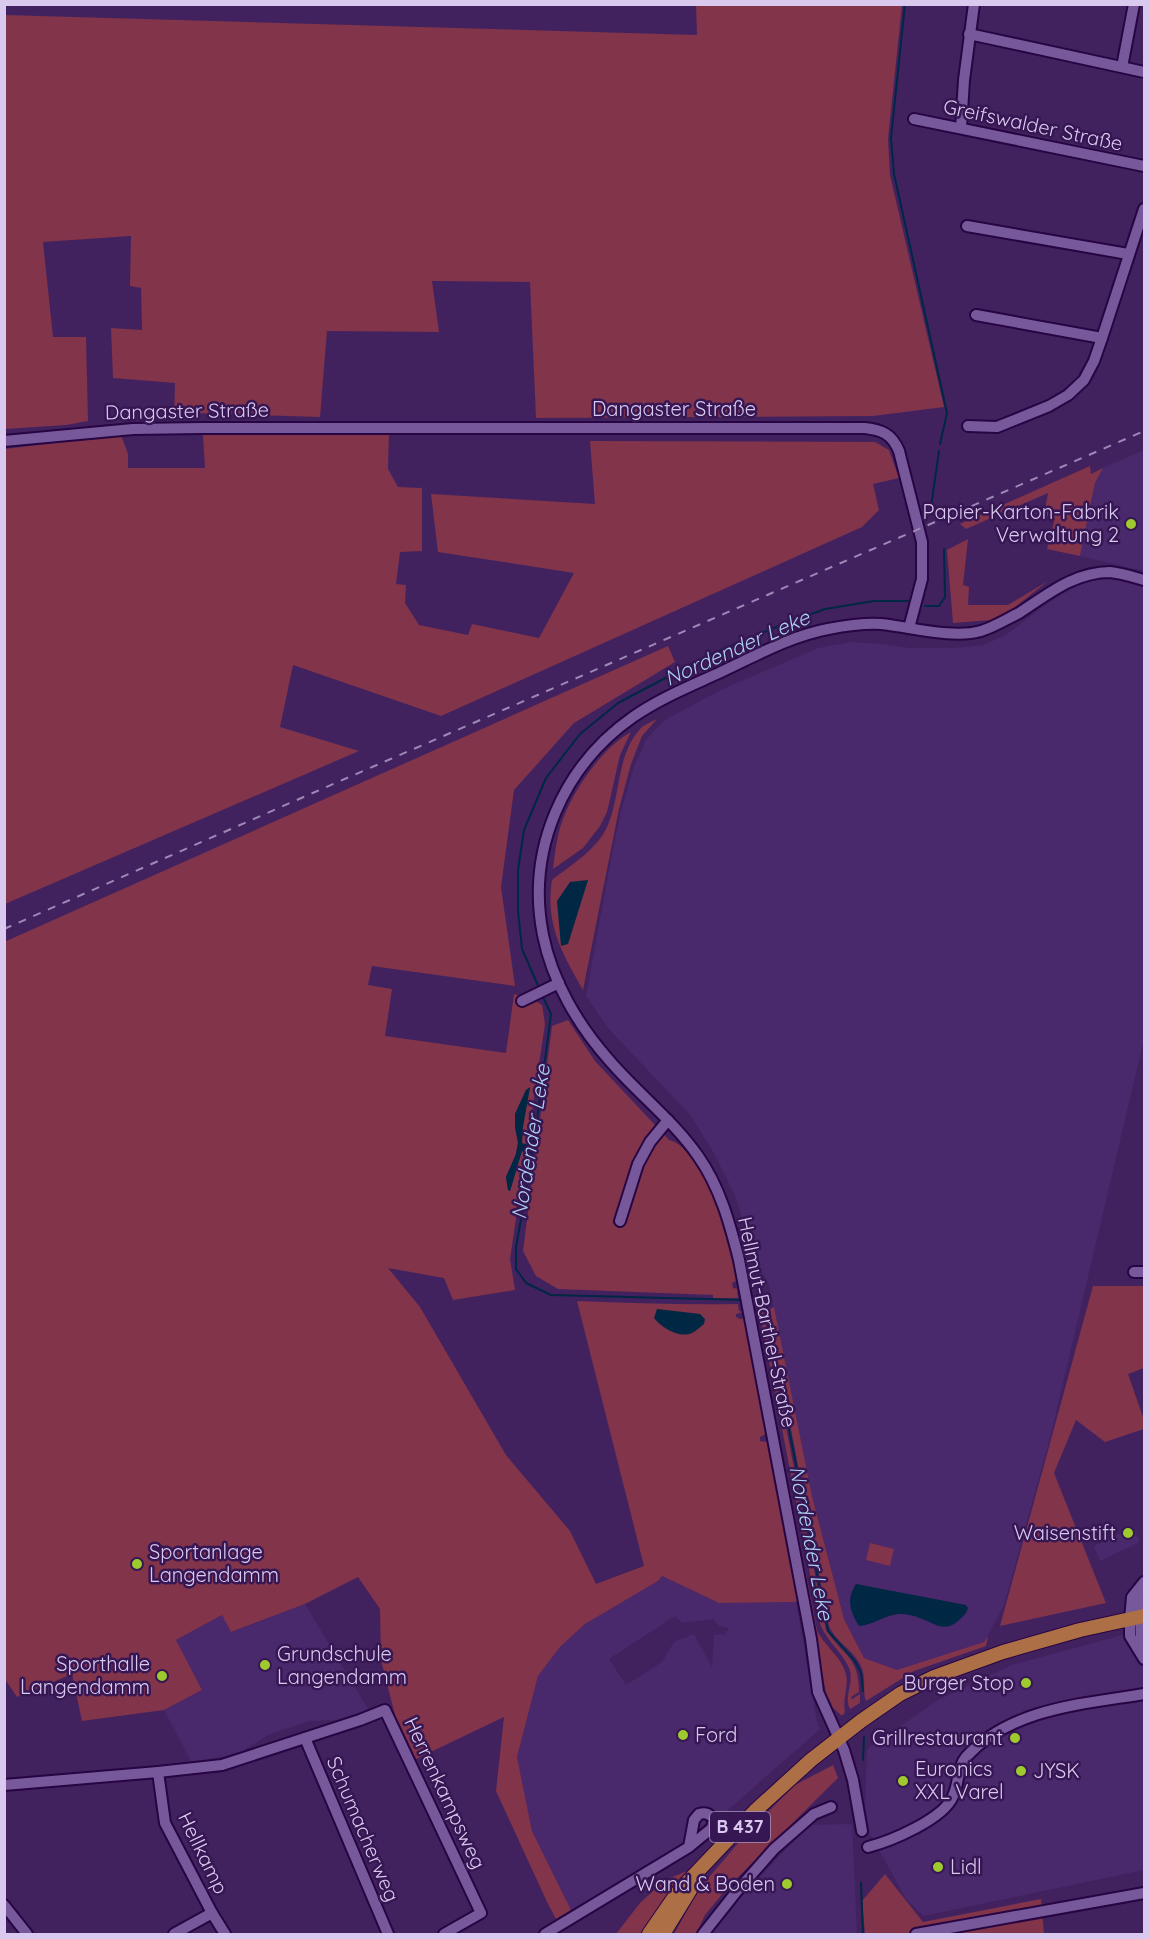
<svg xmlns="http://www.w3.org/2000/svg" width="1149" height="1939" viewBox="0 0 1149 1939" font-family="Quicksand,sans-serif">
<rect width="100%" height="100%" fill="#41225f"/>
<!-- built -->
<g fill="#4a286c" fill-rule="evenodd">
<polygon points="1144,450 1144,571 1080,556 1095,483 1103,468"/>
<polygon points="1117,578 1144,585 1144,1039 1050,1438 1004,1605 984,1642 897,1671 864,1658 844,1619 812,1496 769,1285 751,1253 737,1200 715,1155 691,1116 608,1028 586,996 608,876 621,811 634,767 646,740 663,721 723,689 818,648 852,642 882,644 910,648 955,648 984,645 1007,634 1051,601 1085,581"/>
<polygon points="1133,1527 1140,1542 1100,1561 1094,1546"/>
<path d="M662,1576l57,27 77,-1 21,120 3,7 -117,103 -132,78 -39,-79 -15,-74 21,-81 22,-29 25,-23 73,-43zM675,1616l7,7 31,-4 6,7 10,2 -4,6 -11,1 -2,32 -18,-33 -20,8 -12,20 -36,23 -17,-26z"/>
<polygon points="305,1604 368,1709 340,1720 309,1721 268,1735 239,1753 192,1763 164,1710 202,1690 176,1640 222,1615 232,1632"/>
<polygon points="1144,1629 1144,1870 924,1916 906,1899 870,1834 865,1808 867,1749 938,1700 1012,1665"/>
<polygon points="852,1824 857,1934 712,1934 746,1891 809,1825"/>
</g>
<!-- green -->
<g fill="#81344a" fill-rule="evenodd">
<polygon points="696,5 902,5 888,139 890,175 944,407 873,416 536,418 530,282 432,281 439,332 327,331 320,417 192,413 174,418 175,383 113,378 111,328 142,330 141,288 130,286 131,236 43,242 53,337 86,337 88,421 66,425 5,429 5,15 697,35"/>
<polygon points="389,431 388,469 398,487 422,488 422,551 400,552 396,584 406,585 405,603 419,625 468,635 472,624 539,638 574,573 438,552 431,494 595,504 590,441 875,442 889,450 899,478 873,484 879,510 862,527 441,716 293,665 280,727 359,751 5,904 4,449 121,435 128,454 128,468 205,468 203,435"/>
<polygon points="1090,466 1091,474 1103,468 1095,483 1080,556 1047,549 1055,518 1044,515 1048,493 966,529 960,524"/>
<polygon points="968,539 963,585 969,587 968,605 1008,605 1048,581 1015,607 992,620 953,623 947,550"/>
<path d="M668,646l7,16 -101,61 -60,67 -13,97 14,99 -143,-20 -4,19 24,4 -7,47 121,17 8,-59 20,6 8,5 3,19 -35,235 5,31 -62,10 -9,-22 -56,-10 32,39 86,148 64,76 26,53 48,-18 -67,-265c54,2 107,4 161,3l1,7 4,1 -7,2v3l4,2 5,-1 21,116 -6,3v4l8,1 30,156 -2,4 -77,1 -57,-27 -4,5 -73,43 -25,23 -22,29 -21,81 15,74 39,79 -15,9 -9,-17 -51,-111 8,-74 -88,42 -21,-44 -14,-55 -1,-51 -22,-32 -53,27 -74,28 -9,-17 -46,25 26,50 -38,20 -82,11 -10,-47 -55,23 -12,-18 -1,-737zM530,1088l-8,39v23l-12,41 -2,-1 -2,-13 10,-23 2,-12 -3,-15v-13l11,-24z"/>
<path d="M657,719l-15,17 -11,28 -12,45 -36,181c-21,-37 -38,-66 -31,-110 20,-16 45,-30 56,-55 13,-31 8,-70 33,-97 4,-4 11,-6 16,-9z"/>
<path d="M631,732l-11,23 -13,57 -7,14 -17,22 -30,21c2,-16 4,-35 10,-50 11,-30 40,-72 68,-87z"/>
<path d="M568,1020l27,41 74,79c25,5 49,65 56,88 6,16 8,33 12,50l-1,3 -4,2 1,5 6,1 -2,1 1,8h-25v-3l-155,-6 -22,-13 -13,-25 29,-225z"/>
<polygon points="1093,1286 1144,1286 1144,1368 1128,1374 1144,1420 1144,1429 1105,1442 1076,1420 1054,1473 1106,1603 1000,1626"/>
<path d="M758,1304l2,1 3,6 63,319c17,26 33,26 33,62l-8,5 1,2 8,-5v9l-10,6c-7,-12 5,-27 -1,-41 -8,-18 -24,-28 -30,-47z"/>
<path d="M774,1307l38,189 32,123 20,39 33,12 87,-28 4,-6 -2,10 -72,25 -48,30c-4,-10 1,-25 -6,-37 -8,-15 -25,-23 -31,-38l-61,-316z"/>
<path d="M755,1313l62,317c7,16 25,27 29,44 3,12 -4,26 -1,38l-2,3h-2l-8,-7 -7,-15 -72,-379z"/>
<polygon points="870,1543 894,1549 890,1566 866,1560"/>
<polygon points="833,1765 838,1778 728,1887 705,1915 696,1934 674,1934 699,1889 745,1835 795,1785"/>
<polygon points="687,1871 640,1934 616,1934 640,1903 665,1880"/>
<polygon points="885,1874 923,1922 1041,1899 1044,1934 865,1934 862,1901"/>
</g>
<!-- water -->
<g fill="#002743">
<polygon points="588,880 568,944 561,946 557,901 570,882"/>
<polygon points="530,1087 523,1127 522,1143 525,1144 534,1140 532,1158 522,1151 510,1191 508,1190 506,1177 516,1154 518,1143 515,1127 515,1114 526,1090"/>
<path d="M657,1309l43,5 5,5 -1,5c-4,3 -8,7 -12,9 -13,6 -31,-6 -38,-15z"/>
<path d="M856,1584l110,21 2,3c-2,7 -6,9 -11,14 -14,10 -21,2 -35,-3 -6,-3 -15,-5 -23,-5 -15,1 -25,11 -40,12 -9,-15 -13,-27 -3,-42z"/>
</g>
<g fill="none" stroke-linecap="round" stroke-linejoin="round">
<!-- stream -->
<g stroke="#002743" stroke-width="2">
<polyline points="905,4 891,138 894,174 947,413 940,444"/>
<polyline points="931,507 939,451"/>
<polyline points="925,606 939,606 945,597 944,549"/>
<polyline points="540,990 522,949 518,911 518,870 524,830 546,778 580,734 618,703 707,656 781,625 825,609 874,601 908,601"/>
<polyline points="542,995 551,1014 532,1158 516,1247 516,1269 526,1283 551,1295 744,1300"/>
<polyline points="750,1301 758,1302 766,1309 828,1631 855,1661 861,1673 863,1691"/>
<polyline points="863,1760 864,1737"/>
<polyline points="861,1883 863,1934"/>
</g>
<!-- minor casing -->
<g stroke="#270542" stroke-width="14">
<g id="minor">
<polyline points="969,34 1144,72"/>
<polyline points="1122,67 1134,4"/>
<polyline points="914,119 1144,166"/>
<polyline points="961,128 964,80 974,4"/>
<polyline points="967,226 1128,254"/>
<polyline points="976,315 1102,338"/>
<polyline points="968,426 997,427 1049,406 1068,395 1084,380 1094,361 1102,338 1144,209"/>
<path d="M4,441l129,-12 68,-1h664c17,2 27,6 34,23l23,91v37l-13,49"/>
<polyline points="522,1001 559,983"/>
<polyline points="620,1221 638,1164 650,1142 668,1120"/>
<polyline points="1134,1272 1144,1272"/>
<polyline points="1144,1582 1132,1597 1130,1619 1130,1636 1144,1659"/>
<polyline points="1141,1651 1140,1601 1142,1586"/>
<polyline points="305,1738 388,1934"/>
<polyline points="158,1772 165,1823 212,1913 225,1934"/>
<polyline points="4,1785 158,1772 222,1765 360,1720 385,1710 481,1913 444,1934"/>
<path d="M862,1831l-9,-51 -9,-30 -26,-58 -7,-53 -72,-379c-9,-36 -19,-73 -41,-104 -25,-36 -61,-63 -89,-96 -31,-35 -57,-79 -66,-125 -17,-85 20,-169 90,-218 27,-19 60,-32 90,-46 34,-16 68,-35 105,-42 16,-3 36,-6 53,-5 30,3 72,15 100,7 13,-4 26,-12 38,-18 28,-18 55,-41 91,-41 11,1 23,5 34,8"/>
<path d="M868,1847c23,-6 76,-28 85,-51 6,-12 4,-28 13,-39 45,-49 117,-53 178,-63"/>
<polyline points="4,1905 27,1934"/>
<polyline points="174,1934 212,1913"/>
<path d="M545,1934l144,-87 23,-19 2,-9c-5,-5 -8,-7 -15,-5l-5,6 -5,27"/>
<polyline points="703,1934 737,1891 774,1849 814,1814 831,1807"/>
<polyline points="916,1934 1144,1893"/>
</g>
</g>
<!-- major casing -->
<g stroke="#270542" stroke-width="16">
<g id="major">
<polyline points="649,1934 678,1892 755,1811 811,1760 861,1721 900,1694 934,1677 1003,1652 1080,1630 1144,1616"/>
<polyline points="663,1934 690,1890"/>
</g>
</g>
<!-- minor -->
<use href="#minor" stroke="#77589a" stroke-width="10"/>
<!-- major -->
<use href="#major" stroke="#ad6f46" stroke-width="14"/>
<!-- rail -->
<polyline stroke="#9e88b6" stroke-width="2" stroke-dasharray="8 8" stroke-linecap="butt" points="4,929 324,788 1144,431"/>
</g>
<!-- markers -->
<g fill="#9eca2e" stroke="#361653" stroke-width="2">
<circle cx="1131" cy="524" r="6"/>
<circle cx="1128" cy="1533" r="6"/>
<circle cx="137" cy="1564" r="6"/>
<circle cx="265" cy="1665" r="6"/>
<circle cx="162" cy="1676" r="6"/>
<circle cx="1026" cy="1683" r="6"/>
<circle cx="683" cy="1735" r="6"/>
<circle cx="1015" cy="1738" r="6"/>
<circle cx="1021" cy="1771" r="6"/>
<circle cx="903" cy="1781" r="6"/>
<circle cx="938" cy="1867" r="6"/>
<circle cx="787" cy="1884" r="6"/>
</g>
<g text-anchor="middle" stroke-width="5" stroke-linejoin="round" paint-order="stroke">
<!-- shield labels -->
<rect fill="#361653" stroke="#a893c0" stroke-width="1.5" x="710" y="1812" width="60" height="30" rx="4.5"/>
<g font-size="18" font-weight="bold" fill="#d9c9ee">
<text x="740" y="1833">B 437</text>
</g>
<!-- street labels -->
<g font-size="20" fill="#d9c9ee" stroke="#361653">
<text transform="translate(1033 125) rotate(12)" y="7">Greifswalder Straße</text>
<text x="674" y="416">Dangaster Straße</text>
<text transform="translate(187 411) rotate(-1)" y="7">Dangaster Straße</text>
<text transform="translate(767 1322) rotate(78)" y="7">Hellmut-Barthel-Straße</text>
<text transform="translate(445 1793) rotate(65)" y="7">Herrenkampsweg</text>
<text transform="translate(363 1829) rotate(67)" y="7">Schumacherweg</text>
<text transform="translate(203 1853) rotate(64)" y="7">Hellkamp</text>
</g>
<!-- poi labels -->
<g font-size="20" fill="#d9c9ee" stroke="#361653" text-anchor="end">
<text x="1119" y="519">Papier-Karton-Fabrik<tspan x="1119" dy="23">Verwaltung 2</tspan></text>
<text x="1116" y="1540">Waisenstift</text>
<text x="149" y="1559" text-anchor="start">Sportanlage<tspan x="149" dy="23">Langendamm</tspan></text>
<text x="277" y="1661" text-anchor="start">Grundschule<tspan x="277" dy="23">Langendamm</tspan></text>
<text x="150" y="1671">Sporthalle<tspan x="150" dy="23">Langendamm</tspan></text>
<text x="1014" y="1690">Burger Stop</text>
<text x="695" y="1742" text-anchor="start">Ford</text>
<text x="1003" y="1745">Grillrestaurant</text>
<text x="915" y="1776" text-anchor="start">Euronics<tspan x="915" dy="23">XXL Varel</tspan></text>
<text x="1033" y="1778" text-anchor="start">JYSK</text>
<text x="950" y="1874" text-anchor="start">Lidl</text>
<text x="775" y="1891">Wand &amp; Boden</text>
</g>
<!-- water labels -->
<g font-size="21" font-style="italic" fill="#add1f0" stroke="#361653">
<text transform="translate(737 648) rotate(-24)" y="7">Nordender Leke</text>
<text transform="translate(531 1142) rotate(-81)" y="7">Nordender Leke</text>
<text transform="translate(811 1543) rotate(79)" y="7">Nordender Leke</text>
</g>
</g>
<!-- border -->
<rect width="1149" height="1939" fill="none" stroke="#d9c9ee" stroke-width="12"/>
</svg>
